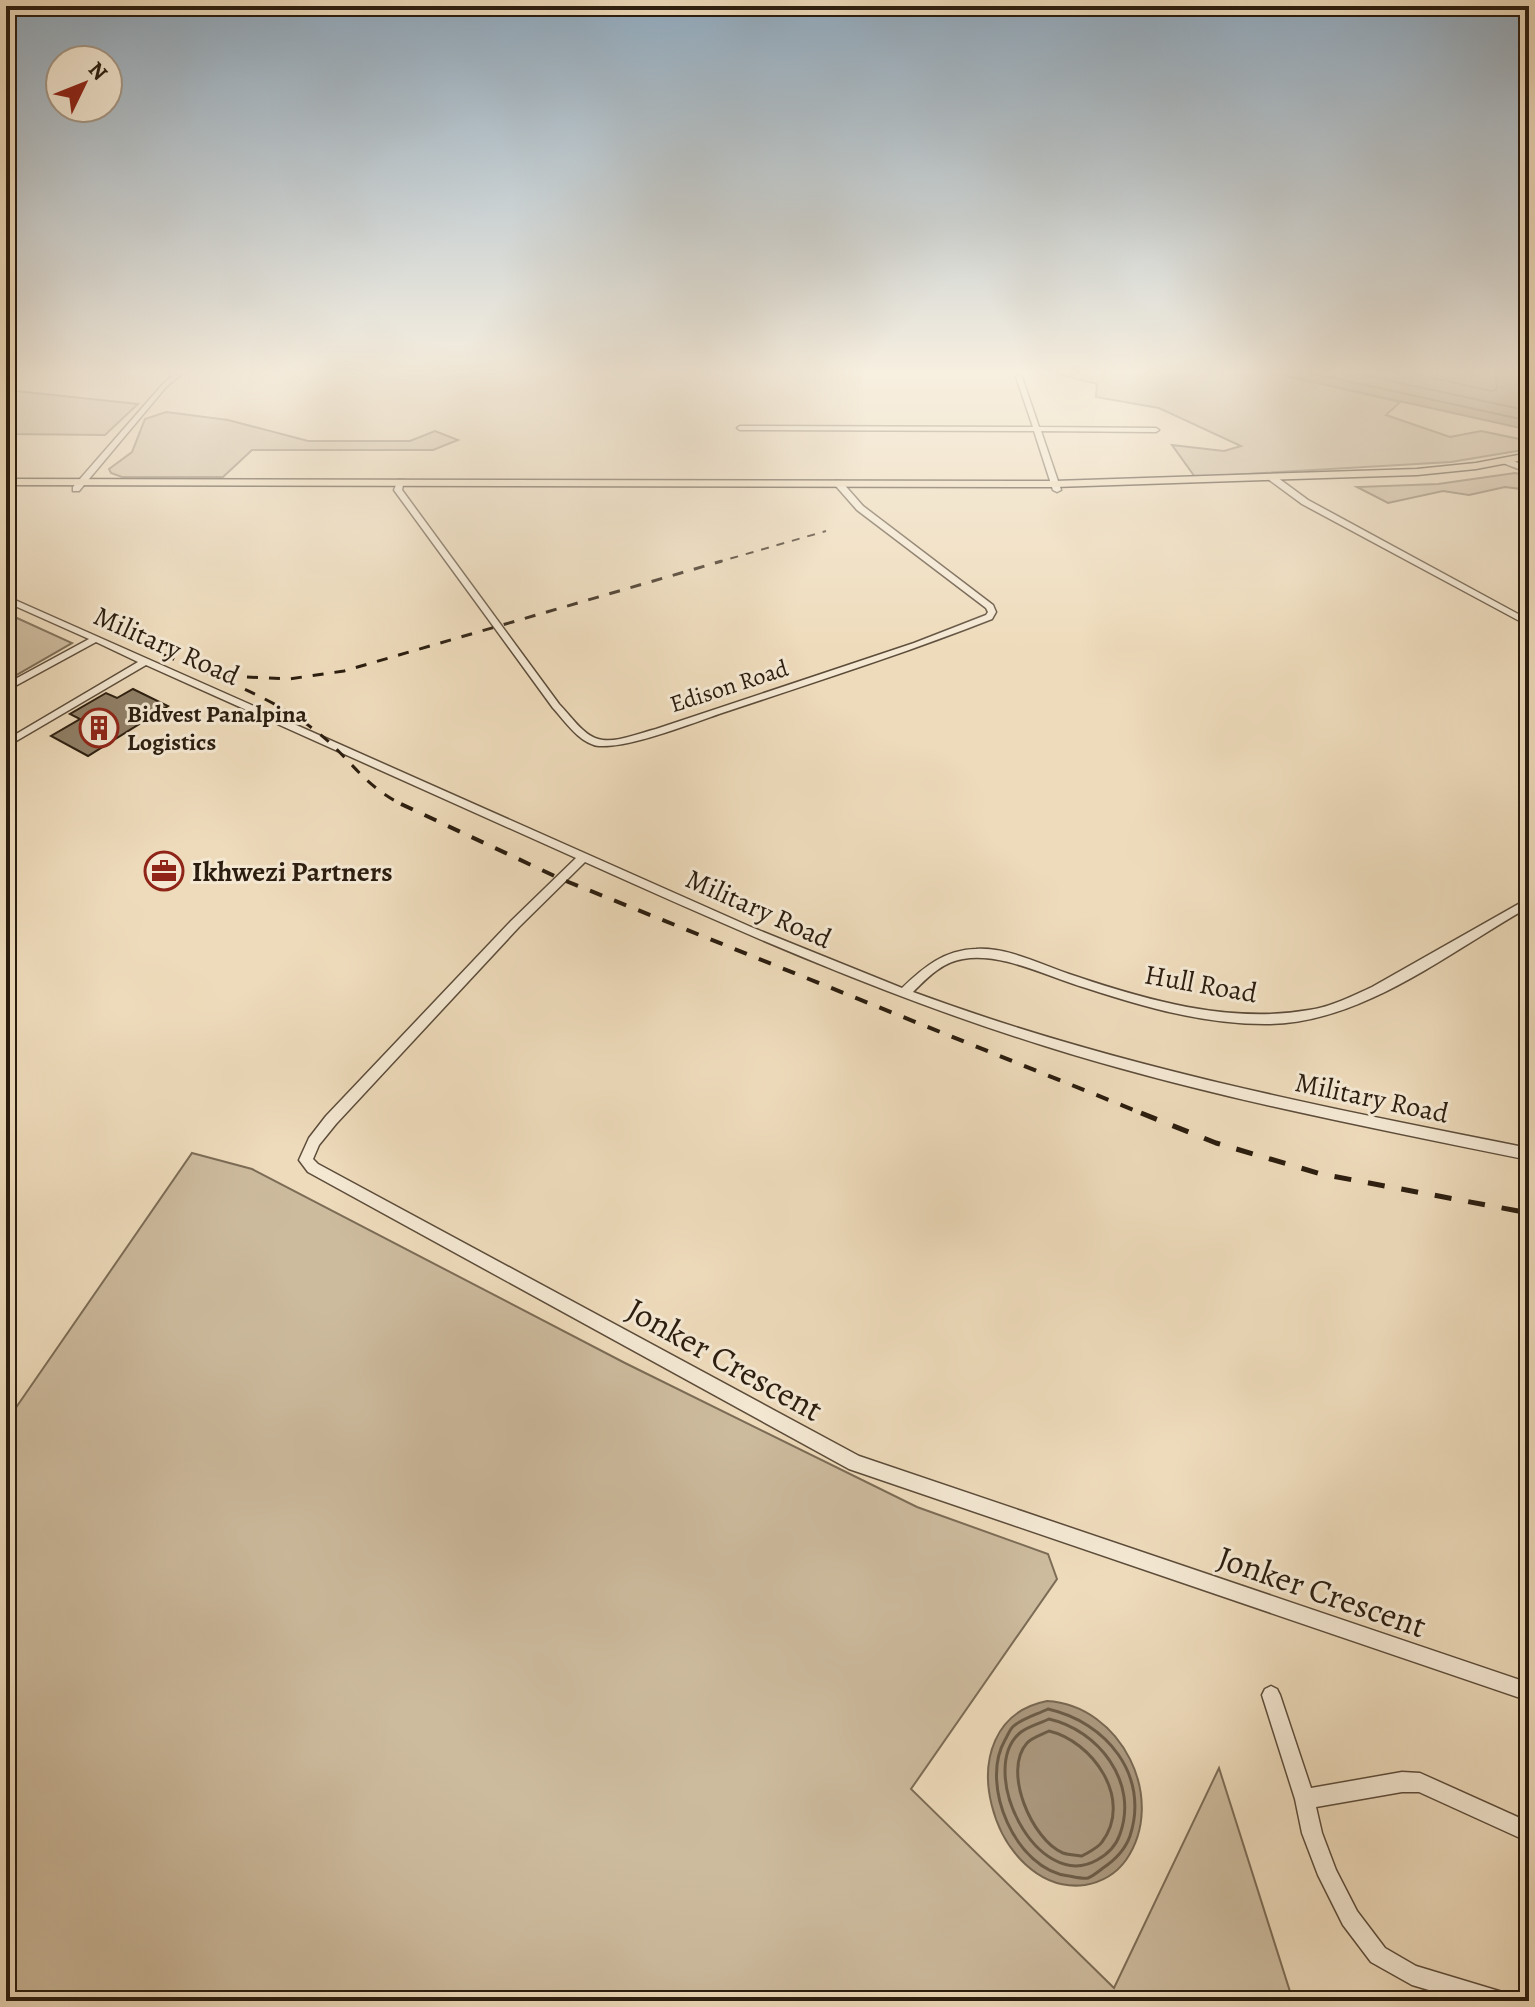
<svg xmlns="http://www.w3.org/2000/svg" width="1535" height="2007" viewBox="0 0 1535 2007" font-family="Alegreya,serif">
<rect width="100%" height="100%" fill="#eedbbb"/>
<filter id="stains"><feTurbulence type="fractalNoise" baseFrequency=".0025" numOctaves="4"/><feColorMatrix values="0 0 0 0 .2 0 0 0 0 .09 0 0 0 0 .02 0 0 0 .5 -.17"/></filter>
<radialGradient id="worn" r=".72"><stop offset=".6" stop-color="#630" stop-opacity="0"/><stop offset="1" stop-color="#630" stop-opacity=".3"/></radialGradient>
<!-- green -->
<g fill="#cdbb9e" stroke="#7c6c56" stroke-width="2">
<polygon points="1047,371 1264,371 1400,402 1386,415 1450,437 1481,431 1529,441 1529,449 1451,462 1195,477 1172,445 1224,451 1241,446 1159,408 1096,397 1097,384"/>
<polygon points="6,390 138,404 105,435 10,434 6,433"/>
<polygon points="166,412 228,420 308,441 410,441 435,431 458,440 433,450 252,450 223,477 122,477 111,473 109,469 132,452 145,419"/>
<polygon points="1515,473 1529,476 1529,490 1505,487 1469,495 1443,491 1388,503 1357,487 1438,484"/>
<polygon points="6,613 72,643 6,681"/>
<polygon points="192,1153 252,1169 625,1363 917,1507 1048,1554 1057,1579 911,1789 1114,1988 1219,1768 1293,2001 6,2001 6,1422"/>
</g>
<!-- water -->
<g fill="#ac9a81" stroke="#786853" stroke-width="2">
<polygon points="1264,371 1525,373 1524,376 1529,377 1529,430"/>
<path d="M1047,1701c74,4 121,98 79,159 -10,14 -24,22 -41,25 -92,12 -144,-163 -38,-184z"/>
</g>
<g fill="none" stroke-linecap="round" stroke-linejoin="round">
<!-- shore-far1 -->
<g stroke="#6c5c48" stroke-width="2">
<polyline points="1301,371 1529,421"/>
<polyline points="1345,371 1529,411"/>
<polyline points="1400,371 1492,391 1497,388 1495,371"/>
</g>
<!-- shore -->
<g stroke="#6c5c48" stroke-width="3">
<path d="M1048,1709c58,13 102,66 82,127 -5,14 -15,24 -27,32 -4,3 -10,8 -15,10 -5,1 -13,-1 -19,-2 -53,-6 -90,-91 -64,-136 3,-5 5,-12 10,-15 9,-7 23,-11 33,-16z"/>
<path d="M1049,1719c49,11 90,63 71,115 -4,12 -12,20 -23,26 -60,34 -122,-91 -76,-128 8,-6 20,-9 28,-13z"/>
<path d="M1049,1731c43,10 85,68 53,111 -4,6 -13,10 -20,14 -6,-1 -13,-1 -19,-3 -31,-13 -61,-82 -36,-110 4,-5 16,-9 22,-12z"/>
</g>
</g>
<!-- building -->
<polygon fill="#908068" stroke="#2b1d0f" stroke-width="2" points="133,689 168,706 88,756 51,736 80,719 70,714 106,693 117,698"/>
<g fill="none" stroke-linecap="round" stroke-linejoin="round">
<!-- minor casing -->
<g stroke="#5c4c3a" stroke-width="3">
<g id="minor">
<polygon points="178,371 185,371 166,387 79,491 73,491 73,487 162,385"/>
<polygon points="1019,375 1022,377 1039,427 1156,428 1159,430 1156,432 1041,431 1061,490 1057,492 1053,490 1034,431 740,430 737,428 740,426 1033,427 1016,377"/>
<polygon points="1503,459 1509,459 1529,468 1529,473 1503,463"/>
<polygon points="1268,475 1274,475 1308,500 1529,620 1529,626 1302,504 1268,479"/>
<path d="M398,480h6l-2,10 157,214c11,11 24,31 39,35 17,5 41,-6 58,-10l258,-86 72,-28 2,-3 -2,-4 -129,-98 -22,-25v-4h6l22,25 130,99 3,7 -4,7c-89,35 -180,64 -270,94 -32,11 -92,35 -123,33 -19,-2 -34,-25 -46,-38l-159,-218z"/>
<path d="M6,596l745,331 151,61c22,-21 42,-38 74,-39 31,-2 64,15 93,25 77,26 159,50 240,36 22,-3 43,-14 63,-23l157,-89v9c-80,45 -169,118 -264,117 -62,0 -121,-17 -179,-36 -38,-11 -84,-36 -123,-29 -21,3 -36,19 -50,33 200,74 408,115 616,156v12c-162,-33 -325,-64 -484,-114 -158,-49 -309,-116 -460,-184l-66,65 -183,197 -17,21 -6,14 5,5 541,292 670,227v18l-680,-232 -541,-297 -9,-12 10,-22 17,-22 185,-195 65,-63 -430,-193 -140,82v-7l132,-78 -42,-20 -90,49v-7l83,-45 -83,-37z"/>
<polygon points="1271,1686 1277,1689 1280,1695 1311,1788 1402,1772 1420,1773 1529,1822 1529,1842 1419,1792 1402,1792 1316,1807 1322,1833 1336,1870 1357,1911 1385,1948 1416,1966 1509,1994 1512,2001 1466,2001 1412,1985 1371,1962 1343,1925 1318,1875 1302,1833 1295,1799 1262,1695 1265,1689"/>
</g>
</g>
<!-- major casing -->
<g stroke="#2b1d0f" stroke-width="3">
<polygon id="major" points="1529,453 1529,459 1476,469 1417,475 1055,487 6,485 6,479 1055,481 1417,469 1476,463"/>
</g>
<!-- minor -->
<use href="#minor" fill="#f4e8d3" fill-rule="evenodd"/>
<!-- major -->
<use href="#major" fill="#eedbbb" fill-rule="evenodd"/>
<!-- rail-far3 -->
<polyline stroke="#2b1d0f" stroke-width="2" stroke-dasharray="8 8" stroke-linecap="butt" points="715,563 826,531"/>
<!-- rail-far2 -->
<g stroke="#2b1d0f" stroke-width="3" stroke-dasharray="11 11" stroke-linecap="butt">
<path d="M164,655c51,22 104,40 148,73 37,27 49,57 93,78"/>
<polyline points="225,676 289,679 344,671 722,561"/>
</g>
<!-- rail-far1 -->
<polyline stroke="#2b1d0f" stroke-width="4" stroke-dasharray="13 13" stroke-linecap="butt" points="401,804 561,879 1146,1115"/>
<!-- rail -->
<polyline stroke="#2b1d0f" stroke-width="5" stroke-dasharray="17 17" stroke-linecap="butt" points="1141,1113 1216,1143 1321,1174 1529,1213"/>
</g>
<!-- sky -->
<linearGradient id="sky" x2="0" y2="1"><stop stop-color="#90aabf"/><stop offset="0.57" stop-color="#f7efe0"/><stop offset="1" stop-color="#f7efe0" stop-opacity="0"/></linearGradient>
<rect width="1535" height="652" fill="url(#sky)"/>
<!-- icons -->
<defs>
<g id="building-ring" transform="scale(2)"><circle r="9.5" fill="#f4e8d3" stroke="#8f2418" stroke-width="1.5"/><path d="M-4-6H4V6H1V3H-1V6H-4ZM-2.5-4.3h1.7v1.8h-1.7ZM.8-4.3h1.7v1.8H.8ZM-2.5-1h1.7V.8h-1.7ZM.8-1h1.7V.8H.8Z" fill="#8f2418"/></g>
<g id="office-ring" transform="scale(2)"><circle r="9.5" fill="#f4e8d3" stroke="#8f2418" stroke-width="1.5"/><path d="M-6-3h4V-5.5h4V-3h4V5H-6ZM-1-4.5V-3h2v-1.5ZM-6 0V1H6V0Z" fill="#8f2418"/></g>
</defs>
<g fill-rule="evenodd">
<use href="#building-ring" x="99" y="728"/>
<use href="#office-ring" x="164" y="871"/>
</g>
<g text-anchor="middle" stroke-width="6" stroke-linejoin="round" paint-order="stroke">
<!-- far-street labels -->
<g font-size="24" fill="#2b1d0f" stroke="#f4e8d3">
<text transform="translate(729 686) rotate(-18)" y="8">Edison Road</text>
</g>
<!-- far-poi labels -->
<g font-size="24" font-weight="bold" fill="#2b1d0f" stroke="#f4e8d3" text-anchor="start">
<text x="127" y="722">Bidvest Panalpina<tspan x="127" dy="28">Logistics</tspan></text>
</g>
<!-- street labels -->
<g font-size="28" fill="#2b1d0f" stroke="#f4e8d3">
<text transform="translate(167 645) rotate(24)" y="10">Military Road</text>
<text transform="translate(759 908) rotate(24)" y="10">Military Road</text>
<text transform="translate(1201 983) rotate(10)" y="10">Hull Road</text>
<text transform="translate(1372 1097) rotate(12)" y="10">Military Road</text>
</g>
<!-- poi labels -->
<g font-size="28" font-weight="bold" fill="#2b1d0f" stroke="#f4e8d3" text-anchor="start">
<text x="192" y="881">Ikhwezi Partners</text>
</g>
<!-- near-street labels -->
<g font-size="34" fill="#2b1d0f" stroke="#f4e8d3">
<text transform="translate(725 1359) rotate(29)" y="12">Jonker Crescent</text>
<text transform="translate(1322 1591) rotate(19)" y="12">Jonker Crescent</text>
</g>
</g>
<!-- margin -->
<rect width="1535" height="2007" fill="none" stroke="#eedbbb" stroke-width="32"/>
<rect x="8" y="8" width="1519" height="1991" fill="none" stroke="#2b1d0f" stroke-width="4"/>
<rect x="16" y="16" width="1503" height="1975" fill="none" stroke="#2b1d0f" stroke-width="2"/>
<!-- north arrow -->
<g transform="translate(84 84) rotate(47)"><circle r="38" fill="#f4e8d3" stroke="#a49785" stroke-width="2"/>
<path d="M0-6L14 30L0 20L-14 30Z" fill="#8f2418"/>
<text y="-12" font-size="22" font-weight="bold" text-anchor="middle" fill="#2b1d0f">N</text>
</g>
<rect width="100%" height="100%" filter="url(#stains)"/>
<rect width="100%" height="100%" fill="url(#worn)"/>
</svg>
